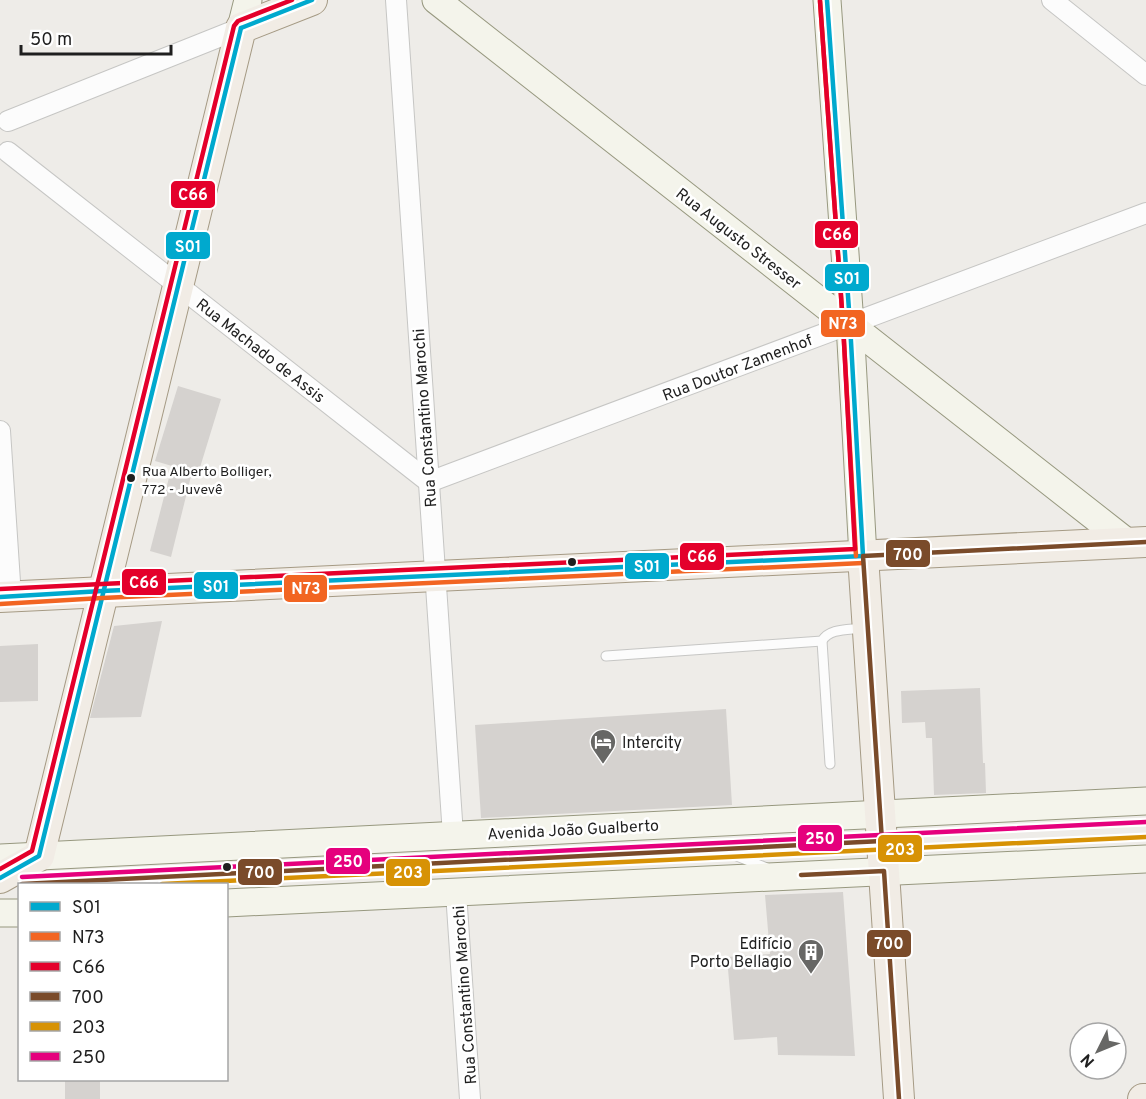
<svg xmlns="http://www.w3.org/2000/svg" width="1146" height="1099" viewBox="0 0 1146 1099" font-family="Overpass,sans-serif">
<rect width="100%" height="100%" fill="#eeece8"/>
<!-- building -->
<g fill="#d5d2cf">
<polygon points="178,386 221,399 198,474 192,472 171,557 150,551 172,466 155,461"/>
<polygon points="162,621 141,717 90,718 114,626"/>
<polygon points="38,644 38,701 0,702 0,646"/>
<polygon points="980,688 983,763 985,763 986,793 934,795 932,738 926,738 925,722 902,723 901,691"/>
<polygon points="726,709 732,805 481,818 475,725"/>
<polygon points="843,892 855,1056 778,1055 777,1037 734,1040 727,957 770,954 765,895"/>
<rect x="65" y="1080" width="35" height="19"/>
</g>
<g fill="none" stroke-linecap="round" stroke-linejoin="round">
<!-- lane casing -->
<g stroke="#c6c6c4" stroke-width="11">
<g id="lane">
<polyline points="606,656 822,641"/>
<path d="M830,764l-8,-123c7,-13 27,-11 40,-13"/>
<polyline points="719,849 767,868"/>
</g>
</g>
<!-- street casing -->
<g stroke="#c6c6c4" stroke-width="22">
<g id="street">
<polyline points="396,0 453,835"/>
<polyline points="1052,0 1146,75"/>
<polyline points="8,121 241,28"/>
<polyline points="8,152 429,482"/>
<polyline points="0,431 11,597"/>
<polyline points="429,482 1146,213"/>
<polyline points="456,892 470,1099"/>
</g>
</g>
<!-- secondary casing -->
<g stroke="#97987f" stroke-width="29">
<g id="secondary">
<polyline points="436,0 1128,543"/>
<polyline points="827,0 850,324 863,556"/>
<polyline points="241,28 248,0"/>
<polyline points="0,858 1146,801"/>
<polyline points="226,903 1146,859"/>
<polyline points="0,913 20,913"/>
</g>
</g>
<!-- primary casing -->
<g stroke="#a59a84" stroke-width="32">
<g id="primary">
<polyline points="863,556 899,1099"/>
<polyline points="0,597 1146,542"/>
<polyline points="0,878 39,856 241,28 312,0"/>
<polyline points="1143,1099 1146,1099"/>
</g>
</g>
<!-- lane -->
<use href="#lane" stroke="#fcfcfc" stroke-width="9"/>
<!-- street -->
<use href="#street" stroke="#fcfcfc" stroke-width="20"/>
<!-- secondary -->
<use href="#secondary" stroke="#f4f4eb" stroke-width="27"/>
<!-- primary -->
<use href="#primary" stroke="#f1ece5" stroke-width="30"/>
<!-- bus-1 casing -->
<g stroke="#fff" stroke-width="9">
<g id="bus-1">
<polyline points="827,0 850,324 863,556"/>
<polyline points="241,28 312,0"/>
<polyline points="0,597 102,591 863,556"/>
<polyline points="0,878 39,856 241,28"/>
</g>
</g>
<!-- bus-2 casing -->
<g stroke="#fff" stroke-width="9">
<g id="bus-2">
<polyline points="820,1 843,324 856,556"/>
<polyline points="0,604 102,598 863,563"/>
</g>
</g>
<!-- bus-3 casing -->
<g stroke="#fff" stroke-width="9">
<g id="bus-3">
<polyline points="0,589 102,584 855,549 843,324 820,1"/>
<polyline points="0,869 32,851 234,26 238,21 292,0"/>
</g>
</g>
<!-- bus-4 casing -->
<g stroke="#fff" stroke-width="9">
<g id="bus-4">
<polyline points="801,875 884,871 899,1099"/>
<polyline points="22,884 882,841 863,556 1146,542"/>
</g>
</g>
<!-- bus-5 casing -->
<g stroke="#fff" stroke-width="9">
<polyline id="bus-5" points="162,884 1146,837"/>
</g>
<!-- bus-6 casing -->
<g stroke="#fff" stroke-width="9">
<polyline id="bus-6" points="22,877 1146,822"/>
</g>
<!-- bus-1 -->
<use href="#bus-1" stroke="#00a9ce" stroke-width="4.5"/>
<!-- bus-2 -->
<use href="#bus-2" stroke="#f26522" stroke-width="4.5"/>
<!-- bus-3 -->
<use href="#bus-3" stroke="#e4002b" stroke-width="4.5"/>
<!-- bus-4 -->
<use href="#bus-4" stroke="#7a4b2a" stroke-width="4.5"/>
<!-- bus-5 -->
<use href="#bus-5" stroke="#d79205" stroke-width="4.5"/>
<!-- bus-6 -->
<use href="#bus-6" stroke="#e5007d" stroke-width="4.5"/>
</g>
<!-- icons -->
<defs>
<g id="hotel-pin" transform="scale(1.35)"><path d="M0 17L-7.5 6A9.5 9.5 0 1 1 7.5 6Z" fill="#676765" stroke="#fff"/><path d="M-6-4.5h1.5V1H6V5H4.5V3h-9V5H-6ZM-4 0a1.8 1.8 0 1 1 3.6 0ZM.5 0V-2.5h3Q6-2.5 6 0Z" fill="#fff"/></g>
<g id="building-pin" transform="scale(1.35)"><path d="M0 17L-7.5 6A9.5 9.5 0 1 1 7.5 6Z" fill="#676765" stroke="#fff"/><path d="M-4-6H4V6H1V3H-1V6H-4ZM-2.5-4.3h1.7v1.8h-1.7ZM.8-4.3h1.7v1.8H.8ZM-2.5-1h1.7V.8h-1.7ZM.8-1h1.7V.8H.8Z" fill="#fff"/></g>
</defs>
<g fill-rule="evenodd">
<use href="#hotel-pin" x="603" y="742"/>
<use href="#building-pin" x="811" y="952"/>
</g>
<!-- markers -->
<g fill="#1f1f1f" stroke="#fff" stroke-width="2">
<circle cx="131" cy="478" r="5"/>
<circle cx="572" cy="562" r="5"/>
<circle cx="227" cy="867" r="5"/>
</g>
<g text-anchor="middle" stroke-width="5" stroke-linejoin="round" paint-order="stroke">
<!-- bus labels -->
<g font-size="14" fill="#1f1f1f" stroke="#fff" text-anchor="start">
<text x="142" y="476">Rua Alberto Bolliger,<tspan x="142" dy="18">772 - Juvevê</tspan></text>
</g>
<!-- street labels -->
<g font-size="16" fill="#1f1f1f" stroke="#fff">
<text transform="translate(739 238) rotate(38)" y="6">Rua Augusto Stresser</text>
<text transform="translate(261 350) rotate(38)" y="6">Rua Machado de Assis</text>
<text transform="translate(737 367) rotate(-21)" y="6">Rua Doutor Zamenhof</text>
<text transform="translate(424 418) rotate(-94)" y="6">Rua Constantino Marochi</text>
<text transform="translate(573 829) rotate(-3)" y="6">Avenida João Gualberto</text>
<text transform="translate(464 995) rotate(-94)" y="6">Rua Constantino Marochi</text>
</g>
<!-- poi labels -->
<g font-size="16" fill="#1f1f1f" stroke="#fff" text-anchor="start">
<text x="622" y="748">Intercity</text>
<text x="792" y="949" text-anchor="end">Edifício<tspan x="792" dy="18">Porto Bellagio</tspan></text>
</g>
</g>
<g stroke="#fff" stroke-width="2">
<rect x="170" y="180" width="46" height="29" rx="6" fill="#e4002b"/>
<rect x="814" y="220" width="45" height="29" rx="6" fill="#e4002b"/>
<rect x="165" y="231" width="46" height="29" rx="6" fill="#00a9ce"/>
<rect x="824" y="263" width="46" height="29" rx="6" fill="#00a9ce"/>
<rect x="820" y="309" width="46" height="29" rx="6" fill="#f26522"/>
<rect x="885" y="539" width="46" height="29" rx="6" fill="#7a4b2a"/>
<rect x="679" y="542" width="46" height="29" rx="6" fill="#e4002b"/>
<rect x="624" y="552" width="46" height="28" rx="6" fill="#00a9ce"/>
<rect x="121" y="568" width="46" height="28" rx="6" fill="#e4002b"/>
<rect x="193" y="571" width="46" height="29" rx="6" fill="#00a9ce"/>
<rect x="283" y="574" width="45" height="29" rx="6" fill="#f26522"/>
<rect x="797" y="824" width="46" height="28" rx="6" fill="#e5007d"/>
<rect x="877" y="834" width="46" height="29" rx="6" fill="#d79205"/>
<rect x="325" y="847" width="46" height="28" rx="6" fill="#e5007d"/>
<rect x="237" y="858" width="46" height="28" rx="6" fill="#7a4b2a"/>
<rect x="385" y="858" width="46" height="29" rx="6" fill="#d79205"/>
<rect x="866" y="929" width="46" height="29" rx="6" fill="#7a4b2a"/>
</g>
<g font-size="16" text-anchor="middle" font-weight="bold" fill="#fff">
<text x="193" y="200">C66</text>
<text x="837" y="240">C66</text>
<text x="188" y="252">S01</text>
<text x="847" y="284">S01</text>
<text x="843" y="329">N73</text>
<text x="908" y="560">700</text>
<text x="702" y="562">C66</text>
<text x="647" y="572">S01</text>
<text x="144" y="588">C66</text>
<text x="216" y="592">S01</text>
<text x="306" y="594">N73</text>
<text x="820" y="844">250</text>
<text x="900" y="855">203</text>
<text x="348" y="867">250</text>
<text x="260" y="878">700</text>
<text x="408" y="878">203</text>
<text x="889" y="949">700</text>
</g>
<!-- legend -->
<rect x="18" y="883" width="210" height="198" fill="#ffffff" stroke="#a5a5a5" stroke-width="1.5"/>
<rect x="30" y="902" width="30" height="9" fill="#00a9ce" stroke="#a5a5a5" stroke-width="1.5"/>
<text x="72" y="913" font-size="18" fill="#1f1f1f">S01</text>
<rect x="30" y="932" width="30" height="9" fill="#f26522" stroke="#a5a5a5" stroke-width="1.5"/>
<text x="72" y="943" font-size="18" fill="#1f1f1f">N73</text>
<rect x="30" y="962" width="30" height="9" fill="#e4002b" stroke="#a5a5a5" stroke-width="1.5"/>
<text x="72" y="973" font-size="18" fill="#1f1f1f">C66</text>
<rect x="30" y="992" width="30" height="9" fill="#7a4b2a" stroke="#a5a5a5" stroke-width="1.5"/>
<text x="72" y="1003" font-size="18" fill="#1f1f1f">700</text>
<rect x="30" y="1022" width="30" height="9" fill="#d79205" stroke="#a5a5a5" stroke-width="1.5"/>
<text x="72" y="1033" font-size="18" fill="#1f1f1f">203</text>
<rect x="30" y="1052" width="30" height="9" fill="#e5007d" stroke="#a5a5a5" stroke-width="1.5"/>
<text x="72" y="1063" font-size="18" fill="#1f1f1f">250</text>
<!-- north arrow -->
<g transform="translate(1098 1051) rotate(227)"><circle r="28" fill="#ffffff" stroke="#a5a5a5" stroke-width="1.5"/>
<path d="M0-4.5L10 22L0 15L-10 22Z" fill="#676765"/>
<text y="-9" font-size="16" font-weight="bold" text-anchor="middle" fill="#1f1f1f">N</text>
</g>
<!-- scale -->
<path d="M21 45v9h150v-9" fill="none" stroke="#1f1f1f" stroke-width="3"/>
<text x="30" y="45" font-size="18" fill="#1f1f1f" stroke="#ffffff" stroke-width="4.5" paint-order="stroke">50 m</text>
</svg>
